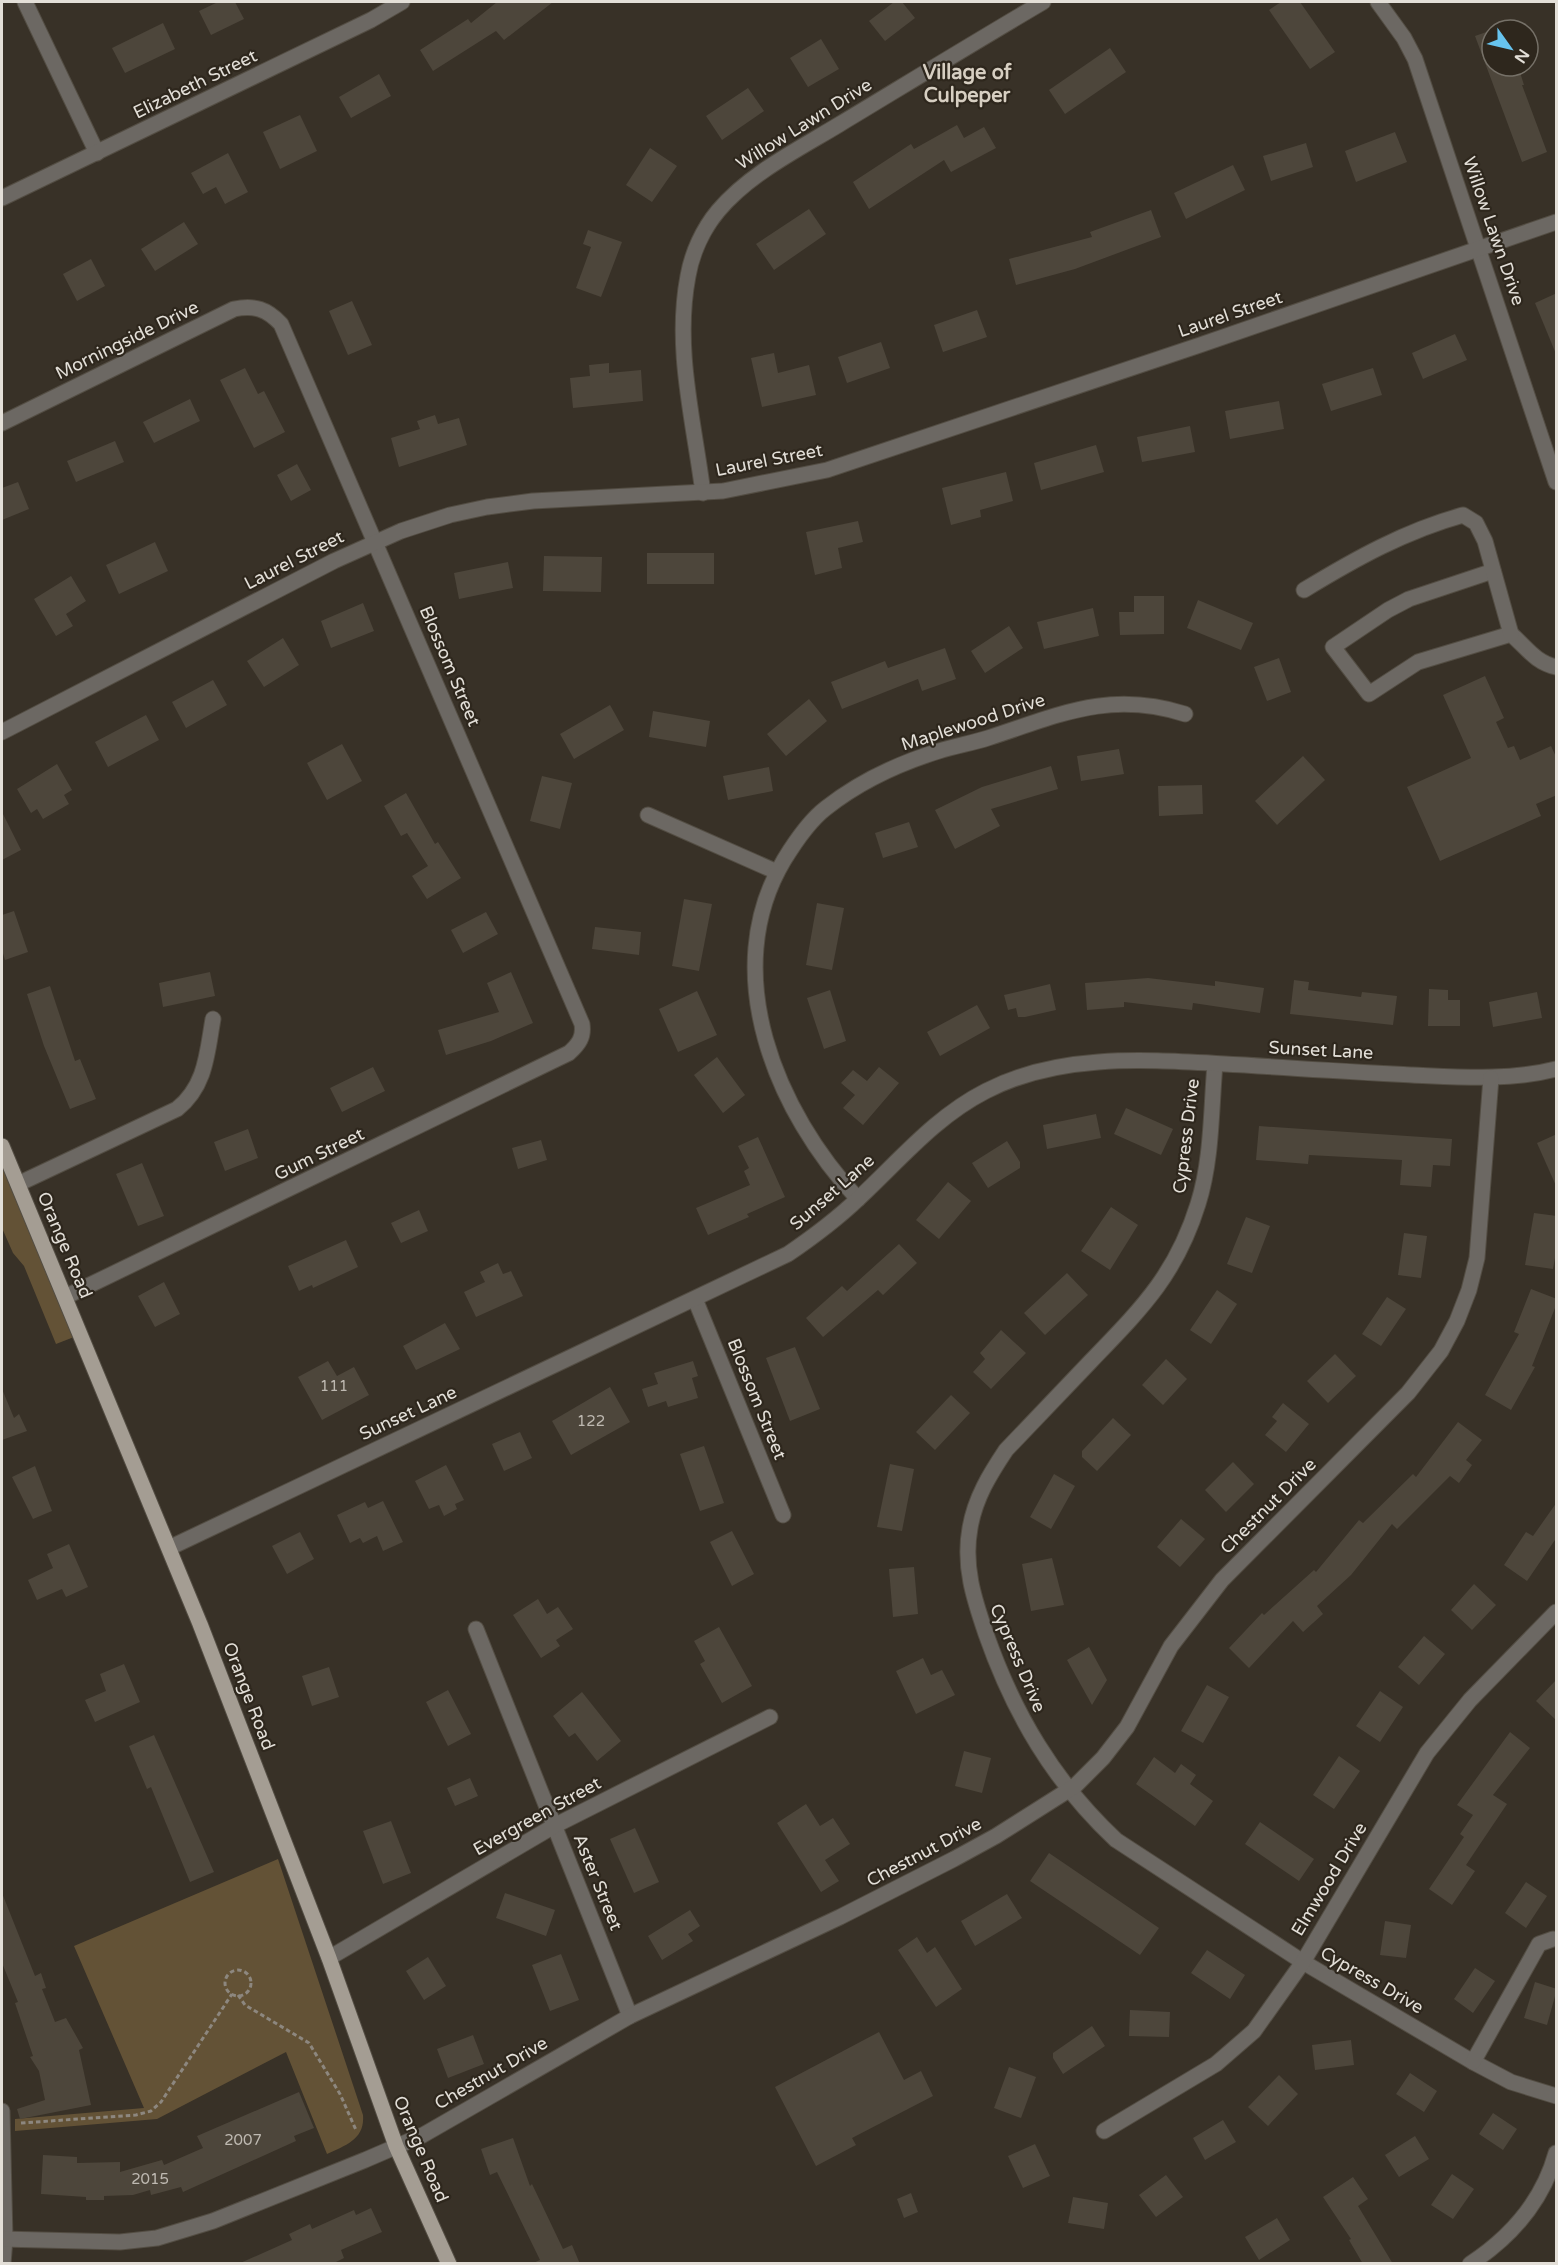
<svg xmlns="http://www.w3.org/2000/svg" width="1558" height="2265" viewBox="0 0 1558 2265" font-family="'Varela Round',sans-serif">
<rect width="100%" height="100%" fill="#383127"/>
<!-- green -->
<g fill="#635236">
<polygon points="2,1167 74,1337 56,1344 24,1266 13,1253 2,1228"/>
<path d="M278,1859l85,256c2,24 -17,30 -36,39l-41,-102 -129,67 -142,12v-12l129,-11 -70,-162z"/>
</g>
<!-- building -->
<g fill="#4d463b">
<polygon points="218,2 235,2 244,19 211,35 199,11"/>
<polygon points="497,2 553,2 504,40 496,31 433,71 420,50 468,19 471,23"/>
<polygon points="894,2 902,2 915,18 885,41 869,21"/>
<polygon points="1281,2 1300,2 1335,52 1310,69 1269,10"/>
<polygon points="163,23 175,49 125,73 112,48"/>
<polygon points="1492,30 1492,66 1518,66 1524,85 1522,85 1547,152 1522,162 1475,36"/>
<polygon points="821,39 839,69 808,87 790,58"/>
<polygon points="1110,48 1126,72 1065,114 1049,90"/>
<polygon points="379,74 391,96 351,118 339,97"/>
<polygon points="748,88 764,111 722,140 706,116"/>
<polygon points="300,115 317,151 280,169 263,132"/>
<polygon points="957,125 964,138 984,127 996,148 951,172 944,160 869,209 853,182 911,144 914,149"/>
<polygon points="1395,132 1407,162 1356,182 1345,151"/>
<polygon points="1306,143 1313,167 1271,181 1263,156"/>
<polygon points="650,148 677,166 652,202 626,185"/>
<polygon points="228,153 248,192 225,204 216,187 203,194 191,173"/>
<polygon points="1233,165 1245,190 1186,219 1174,193"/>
<polygon points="809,209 826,234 774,270 756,244"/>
<polygon points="1151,210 1161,237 1075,269 1016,285 1009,259 1092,237 1090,232"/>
<polygon points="184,222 198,244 155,271 141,249"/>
<polygon points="588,230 622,242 601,297 576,288 591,247 583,244"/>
<polygon points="91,259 105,286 77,301 63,274"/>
<polygon points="1557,293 1557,354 1556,354 1535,303"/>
<polygon points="352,301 372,345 348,355 329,311"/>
<polygon points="977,310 987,337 943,352 934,325"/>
<polygon points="1455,334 1467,360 1423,379 1412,353"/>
<polygon points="881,342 890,368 847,383 838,357"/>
<polygon points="774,353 778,373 809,365 816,395 762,407 751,358"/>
<polygon points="609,363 609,373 641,370 643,401 573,408 570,378 590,376 589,365"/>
<polygon points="245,368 258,394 264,391 285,432 254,448 220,380"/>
<polygon points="1373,368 1382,395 1331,411 1322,384"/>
<polygon points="190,399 200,421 154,443 143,422"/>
<polygon points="1279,401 1284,429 1230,439 1225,411"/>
<polygon points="435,415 438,424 459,418 467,445 399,467 391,438 420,429 417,421"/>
<polygon points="1190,426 1195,452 1142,462 1137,437"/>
<polygon points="115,441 124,462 76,482 67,461"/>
<polygon points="1096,445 1104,472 1041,490 1034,463"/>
<polygon points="297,464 311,490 291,501 277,475"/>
<polygon points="1006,472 1013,501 980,510 981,517 951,525 942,488"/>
<polygon points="18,482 29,509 2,520 2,488"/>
<polygon points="858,521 863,542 838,548 842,568 815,575 806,532"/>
<polygon points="155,542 168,571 119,594 106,565"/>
<rect x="647" y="553" width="67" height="31"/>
<polygon points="544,556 602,557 601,592 543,591"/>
<polygon points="508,562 513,588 459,599 454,573"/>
<polygon points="71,576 86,601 66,614 73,626 56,636 34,599"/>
<polygon points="1134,596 1164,596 1164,634 1120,635 1119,612 1134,612"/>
<polygon points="1198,600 1253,623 1241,650 1187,628"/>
<polygon points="363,603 374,631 331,648 321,621"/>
<polygon points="1093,608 1099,636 1044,649 1037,622"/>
<polygon points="1009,626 1023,648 985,673 971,651"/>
<polygon points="283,638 299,665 264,687 247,661"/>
<polygon points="945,648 956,679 922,691 918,679 842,709 831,682 885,661 888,668"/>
<polygon points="1279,658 1291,692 1267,701 1254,667"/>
<polygon points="1485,676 1504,718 1496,722 1508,748 1514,746 1520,760 1551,746 1557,759 1557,795 1536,804 1541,816 1440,861 1407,787 1471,758 1443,695"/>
<polygon points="213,680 227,705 186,728 172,702"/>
<polygon points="809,699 827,721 786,756 767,734"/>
<polygon points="610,705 624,730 574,759 560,734"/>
<polygon points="653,711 710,721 706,747 649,737"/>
<polygon points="146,715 159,740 108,767 95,742"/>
<polygon points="342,744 362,781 327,800 307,763"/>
<polygon points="1119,749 1124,774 1081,781 1077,756"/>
<polygon points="1303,756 1325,780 1277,825 1255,801"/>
<polygon points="57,764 72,790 64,795 69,804 43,819 37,809 31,813 17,789"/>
<polygon points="1051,766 1058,789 991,809 1000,826 955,849 935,810 982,787"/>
<polygon points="769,767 773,791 728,800 723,776"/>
<polygon points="542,776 572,783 560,829 530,821"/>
<polygon points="1202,785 1203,814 1159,816 1158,786"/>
<polygon points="406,793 435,844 438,842 461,878 427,899 412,876 428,866 407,833 401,836 384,806"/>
<polygon points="2,812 21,850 2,860"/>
<polygon points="909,822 918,847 883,858 875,833"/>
<polygon points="684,899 712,904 699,971 672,966"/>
<polygon points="817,903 844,908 832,970 806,965"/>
<polygon points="14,911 28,952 5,960 2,950 2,915"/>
<polygon points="486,912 498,934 463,953 451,930"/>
<polygon points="595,927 641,932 639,955 592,949"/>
<polygon points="210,972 215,996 163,1007 159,983"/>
<polygon points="511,972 533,1023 491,1041 446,1055 438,1030 499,1012 487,983"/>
<polygon points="1148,978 1215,986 1215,981 1264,988 1260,1013 1193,1003 1192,1010 1124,1002 1124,1007 1087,1010 1085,983"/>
<polygon points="1294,980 1309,982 1308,990 1361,997 1362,992 1397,996 1393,1025 1290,1014"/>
<polygon points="1050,984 1056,1010 1025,1017 1018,1017 1016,1008 1008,1010 1004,995"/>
<polygon points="50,986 75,1061 80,1059 96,1099 70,1109 44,1046 27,994"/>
<polygon points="1429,989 1448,990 1448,1000 1460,1000 1460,1026 1428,1026"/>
<polygon points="830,990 846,1041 824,1049 807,998"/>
<polygon points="697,991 717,1035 678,1052 659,1009"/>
<polygon points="1537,992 1542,1018 1493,1027 1489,1002"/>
<polygon points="977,1005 990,1028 940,1056 927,1032"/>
<polygon points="717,1057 745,1095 723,1113 694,1075"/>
<polygon points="373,1067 385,1091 342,1112 330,1088"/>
<polygon points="879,1067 899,1083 863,1125 843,1108 855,1095 841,1083 853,1070 867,1081"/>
<polygon points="1126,1108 1173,1129 1161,1155 1114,1134"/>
<polygon points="1096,1114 1101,1138 1047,1149 1043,1125"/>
<polygon points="1259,1126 1452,1139 1450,1166 1433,1165 1431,1187 1400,1185 1402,1160 1309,1155 1308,1164 1256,1160"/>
<polygon points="248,1129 258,1158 225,1171 214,1142"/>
<polygon points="1557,1134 1557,1188 1537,1143"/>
<polygon points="758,1137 785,1197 747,1214 749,1217 708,1235 696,1208 750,1185 744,1171 749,1168 738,1146"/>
<polygon points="541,1140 547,1160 518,1169 512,1148"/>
<polygon points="1007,1141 1020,1162 1020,1168 988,1188 972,1163"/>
<polygon points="142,1163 164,1216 138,1226 116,1174"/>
<polygon points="948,1182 971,1201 939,1239 916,1220"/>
<polygon points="1111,1207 1138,1225 1110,1270 1081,1251"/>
<polygon points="419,1210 428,1231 401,1243 391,1223"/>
<polygon points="1534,1213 1557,1216 1557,1247 1553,1269 1525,1265"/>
<polygon points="1246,1217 1270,1226 1252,1273 1227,1264"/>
<polygon points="1404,1233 1427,1236 1421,1278 1398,1275"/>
<polygon points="346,1240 358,1267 313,1288 312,1285 299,1291 288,1266"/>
<polygon points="899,1244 917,1263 883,1295 878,1290 823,1337 806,1318 842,1286 847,1291"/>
<polygon points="498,1263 503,1274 511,1271 523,1296 476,1317 464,1292 485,1282 480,1272"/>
<polygon points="1067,1273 1088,1295 1045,1335 1024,1313"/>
<polygon points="164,1282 180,1314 155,1327 138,1296"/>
<polygon points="1531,1289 1557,1299 1557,1303 1532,1366 1535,1367 1511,1410 1485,1395 1519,1334 1514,1332"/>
<polygon points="1217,1290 1237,1304 1211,1344 1190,1330"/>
<polygon points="1387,1297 1406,1309 1381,1346 1362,1334"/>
<polygon points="445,1323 460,1349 416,1370 403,1346"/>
<polygon points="1001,1330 1026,1353 991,1389 973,1372 985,1359 980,1353"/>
<polygon points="795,1347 820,1409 790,1421 766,1358"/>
<polygon points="1335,1354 1356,1376 1328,1403 1307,1381"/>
<polygon points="1166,1359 1187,1379 1163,1405 1142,1385"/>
<polygon points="328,1361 337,1376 354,1367 369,1395 322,1420 298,1377"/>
<polygon points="693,1361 698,1376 692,1378 698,1398 668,1407 666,1401 648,1407 642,1389 658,1384 654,1373"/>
<polygon points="610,1387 630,1422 571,1455 552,1421"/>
<polygon points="2,1389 14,1418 19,1414 27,1431 2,1440"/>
<polygon points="951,1395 970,1413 935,1450 916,1432"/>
<polygon points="1283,1403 1309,1424 1286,1452 1265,1435 1277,1421 1272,1417"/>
<polygon points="1113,1418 1131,1435 1097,1471 1082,1457 1082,1451"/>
<polygon points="1458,1422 1482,1440 1466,1460 1472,1465 1459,1483 1450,1476 1397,1529 1392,1524 1351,1575 1317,1606 1323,1614 1303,1632 1293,1621 1249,1668 1229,1648 1262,1613 1264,1615 1314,1570 1316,1572 1359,1520 1363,1523 1413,1474 1416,1477"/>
<polygon points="520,1432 532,1458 504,1471 492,1444"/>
<polygon points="704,1446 724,1503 700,1511 680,1454"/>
<polygon points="1233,1462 1254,1484 1226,1512 1205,1490"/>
<polygon points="890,1464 914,1469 902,1531 877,1527"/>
<polygon points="446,1465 464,1500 455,1504 457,1509 444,1516 439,1505 429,1509 415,1481"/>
<polygon points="35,1466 52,1511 33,1519 12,1477"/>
<polygon points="1054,1474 1075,1486 1051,1529 1030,1517"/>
<polygon points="383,1501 403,1542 383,1551 377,1536 363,1543 360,1538 350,1543 337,1515 365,1502 368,1508"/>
<polygon points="1557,1502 1557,1537 1527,1581 1504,1565 1526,1532 1533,1536"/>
<polygon points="1181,1519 1205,1539 1180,1567 1157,1547"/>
<polygon points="732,1531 754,1574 732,1586 710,1542"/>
<polygon points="300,1532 314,1559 287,1574 272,1546"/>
<polygon points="69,1544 88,1587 66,1597 62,1589 37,1600 28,1580 53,1568 47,1554"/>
<polygon points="1052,1558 1064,1605 1031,1611 1022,1564"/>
<polygon points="914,1567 918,1614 893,1617 889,1569"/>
<polygon points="1474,1584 1496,1605 1472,1630 1451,1610"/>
<polygon points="538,1599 547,1614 558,1607 573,1629 556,1640 560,1646 541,1658 513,1615"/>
<polygon points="719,1627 752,1686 722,1703 700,1664 705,1661 694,1641"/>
<polygon points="1424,1636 1445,1654 1419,1685 1398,1667"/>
<polygon points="1089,1647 1107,1680 1092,1705 1067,1660"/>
<polygon points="923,1658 931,1675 942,1670 955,1695 916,1714 896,1671"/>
<polygon points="124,1664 140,1702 95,1722 85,1700 106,1691 100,1674"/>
<polygon points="329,1667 339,1697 312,1706 302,1676"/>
<polygon points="1557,1679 1557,1721 1536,1701"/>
<polygon points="1207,1685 1229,1697 1203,1743 1181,1731"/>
<polygon points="448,1690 471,1734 448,1746 426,1702"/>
<polygon points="1380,1691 1403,1707 1380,1742 1356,1726"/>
<polygon points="582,1692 621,1741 597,1761 575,1733 569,1737 553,1716"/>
<polygon points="1510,1732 1530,1748 1493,1795 1507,1804 1466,1865 1475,1871 1452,1905 1429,1889 1464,1837 1460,1834 1473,1815 1457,1805"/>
<polygon points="154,1735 214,1872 190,1882 151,1787 147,1789 129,1746"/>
<polygon points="964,1751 991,1758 982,1793 955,1786"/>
<polygon points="1339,1756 1360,1771 1334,1809 1313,1795"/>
<polygon points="1154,1757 1175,1773 1181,1764 1196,1775 1190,1784 1213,1801 1195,1826 1136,1784"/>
<polygon points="470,1778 478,1796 455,1806 447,1788"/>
<polygon points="806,1804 820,1826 833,1818 850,1844 825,1860 839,1881 821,1892 777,1823"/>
<polygon points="391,1821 411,1873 383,1884 363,1831"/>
<polygon points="1260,1822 1314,1859 1299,1881 1245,1844"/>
<polygon points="635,1828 659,1882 634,1893 610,1839"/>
<polygon points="1049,1853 1159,1928 1140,1955 1030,1881"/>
<polygon points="1526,1882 1547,1896 1526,1928 1505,1913"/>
<polygon points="2,1893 35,1976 41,1973 46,1988 42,1989 55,2022 66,2018 83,2048 79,2050 91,2105 20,2119 17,2109 45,2100 39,2071 30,2057 33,2056 15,2003 18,2002 2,1963"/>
<polygon points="505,1893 555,1910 546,1936 496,1918"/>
<polygon points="1007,1894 1022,1918 975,1946 961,1921"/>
<polygon points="690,1910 700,1926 688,1934 693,1941 662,1960 648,1936"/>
<polygon points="1385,1921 1411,1925 1406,1958 1380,1955"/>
<polygon points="917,1937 927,1953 935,1947 962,1989 936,2007 898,1950"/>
<polygon points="1207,1950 1245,1975 1230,1999 1191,1973"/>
<polygon points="561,1954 579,2000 550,2011 532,1965"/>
<polygon points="428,1957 446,1986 424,2000 406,1971"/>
<polygon points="1475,1968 1495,1981 1473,2013 1454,1999"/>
<polygon points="1535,1982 1557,1989 1547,2025 1524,2018"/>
<polygon points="1130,2010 1170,2012 1169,2037 1129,2036"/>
<polygon points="1092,2026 1105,2046 1063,2074 1053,2058 1053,2053"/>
<polygon points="879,2032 904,2080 921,2071 933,2096 852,2138 856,2145 816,2166 775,2087"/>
<polygon points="473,2035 484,2064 448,2078 437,2049"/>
<polygon points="1351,2040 1354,2065 1315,2070 1312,2045"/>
<polygon points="1009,2067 1036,2077 1021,2118 994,2108"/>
<polygon points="1410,2073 1437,2091 1424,2112 1396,2094"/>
<polygon points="1279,2075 1298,2094 1268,2126 1248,2107"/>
<polygon points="299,2092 314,2128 294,2136 296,2141 183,2192 181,2187 151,2195 150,2190 133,2195 104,2196 104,2200 86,2200 86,2197 41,2194 43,2155 77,2157 77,2163 120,2162 120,2172 162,2160 164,2165 203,2148 197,2136"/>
<polygon points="1493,2113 1517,2129 1503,2150 1479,2134"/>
<polygon points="1223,2120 1236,2142 1205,2160 1193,2138"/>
<polygon points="1415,2136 1429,2159 1399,2177 1385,2155"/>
<polygon points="513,2138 530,2186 532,2184 563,2249 572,2245 580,2264 531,2264 540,2260 497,2172 490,2175 481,2149"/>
<polygon points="1035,2144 1050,2176 1023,2188 1008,2156"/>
<polygon points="1452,2174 1474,2189 1453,2219 1431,2205"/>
<polygon points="1166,2175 1183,2197 1156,2217 1139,2195"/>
<polygon points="1353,2177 1368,2199 1358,2206 1393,2264 1363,2264 1349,2240 1351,2239 1323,2197"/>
<polygon points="911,2193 918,2212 904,2218 897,2199"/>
<polygon points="1073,2197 1108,2203 1104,2229 1068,2223"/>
<polygon points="371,2208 382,2232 341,2250 344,2258 332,2264 238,2264 292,2240 289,2234 310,2224 312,2229 354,2210 356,2215"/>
<polygon points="1277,2218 1290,2240 1259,2260 1245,2237"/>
</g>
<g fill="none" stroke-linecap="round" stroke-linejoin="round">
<!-- minor casing -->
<g stroke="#534d43" stroke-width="17">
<g id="minor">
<polyline points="25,2 97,153"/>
<polyline points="1378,2 1404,38 1415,59 1556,482"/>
<polyline points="2,198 371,20 402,2"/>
<path d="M2,423l232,-114c21,-4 33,0 47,15l301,700c2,13 -3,20 -13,29l-504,244"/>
<path d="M703,493c-9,-72 -29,-144 -15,-217 4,-23 15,-47 30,-65 32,-38 81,-62 122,-87 68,-41 135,-82 203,-122"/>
<path d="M1493,571l-84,28 -21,11 -55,37 36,47 49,-32 93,-28c16,14 24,28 45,33"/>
<path d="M1304,590c51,-31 101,-59 159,-75l13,8 9,18 26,93"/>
<polyline points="2,732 334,561 401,531 450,515 487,507 533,501 723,491 827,470 1200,345 1556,222"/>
<polyline points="648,815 777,872"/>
<path d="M1215,1064c-4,46 -3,96 -17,140 -22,71 -57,105 -107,157 -28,29 -56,59 -85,89 -16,24 -31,48 -36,78 -7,38 4,71 16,106 28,80 68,148 130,206l187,122 170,100 38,20 45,14"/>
<path d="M18,1184l159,-75c29,-23 30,-56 36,-90"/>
<path d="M858,1199c-81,-86 -141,-227 -74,-339 11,-18 25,-39 42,-52 33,-26 74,-45 113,-57 16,-5 33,-8 49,-13 71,-23 121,-48 197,-24"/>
<polyline points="695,1299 783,1515"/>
<path d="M169,1548l619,-294c25,-17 49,-35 71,-56 41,-38 76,-81 127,-107 79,-41 174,-30 259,-26 56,4 112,7 167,10 48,2 98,6 144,-6"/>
<polyline points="476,1629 630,2016"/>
<polyline points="329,1958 554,1826 770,1717"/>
<polyline points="1473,2062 1539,1944 1553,1939"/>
<polyline points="2,2111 5,2239 3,2264"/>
<polyline points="1104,2131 1216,2064 1254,2031 1303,1962 1427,1753 1470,1700 1556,1612"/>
<polyline points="2,2239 120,2242 157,2238 213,2221 365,2160 423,2135 630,2016 840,1917 954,1859 996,1836 1075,1786 1103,1758 1127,1727 1171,1646 1222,1580 1408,1393 1441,1351 1457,1321 1469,1290 1477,1258 1491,1078"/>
<path d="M1470,2264c41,-27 73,-64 86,-111"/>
</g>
</g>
<!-- major casing -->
<g stroke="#534d43" stroke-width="17">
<polyline id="major" points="2,1146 200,1624 329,1958 396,2146 449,2264"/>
</g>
<!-- path -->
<g stroke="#8d877f" stroke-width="3" stroke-dasharray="4.5 3" stroke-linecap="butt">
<circle cx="238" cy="1983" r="13"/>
<polyline points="238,1995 245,2005 309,2043 340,2094 356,2130"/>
<polyline points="21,2123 136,2115 151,2111 161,2102 232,1994"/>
</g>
<!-- minor -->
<use href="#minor" stroke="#6c6863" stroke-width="15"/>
<!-- major -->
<use href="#major" stroke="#a49d93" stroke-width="15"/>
</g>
<g text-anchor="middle" stroke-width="4.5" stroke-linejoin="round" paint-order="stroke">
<!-- number labels -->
<g font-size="15" fill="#beb9b1">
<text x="334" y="1391">111</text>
<text x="591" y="1426">122</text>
<text x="243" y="2145">2007</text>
<text x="150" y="2184">2015</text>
</g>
<!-- street labels -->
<g font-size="18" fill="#e3dfd8" stroke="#2e271d">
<text transform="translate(195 84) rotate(-26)" y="6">Elizabeth Street</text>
<text transform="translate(804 124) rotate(-32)" y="6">Willow Lawn Drive</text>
<text transform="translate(1494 231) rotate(71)" y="6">Willow Lawn Drive</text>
<text transform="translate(1230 314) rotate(-19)" y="6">Laurel Street</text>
<text transform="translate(127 340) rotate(-26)" y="6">Morningside Drive</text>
<text transform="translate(769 460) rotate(-11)" y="6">Laurel Street</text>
<text transform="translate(294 560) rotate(-27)" y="6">Laurel Street</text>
<text transform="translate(450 666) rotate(67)" y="6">Blossom Street</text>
<text transform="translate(973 722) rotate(-18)" y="6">Maplewood Drive</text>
<text transform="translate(1321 1050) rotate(3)" y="6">Sunset Lane</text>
<text transform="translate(1186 1136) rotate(-83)" y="6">Cypress Drive</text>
<text transform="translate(319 1154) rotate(-26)" y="6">Gum Street</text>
<text transform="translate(832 1192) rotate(-41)" y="6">Sunset Lane</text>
<text transform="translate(65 1245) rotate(67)" y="6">Orange Road</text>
<text transform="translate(757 1399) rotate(68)" y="6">Blossom Street</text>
<text transform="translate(408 1413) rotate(-25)" y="6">Sunset Lane</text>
<text transform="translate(1268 1506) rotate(-45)" y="6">Chestnut Drive</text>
<text transform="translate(1018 1658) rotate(67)" y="6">Cypress Drive</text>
<text transform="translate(249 1696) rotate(69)" y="6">Orange Road</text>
<text transform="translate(537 1816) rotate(-29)" y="6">Evergreen Street</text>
<text transform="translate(924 1852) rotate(-28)" y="6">Chestnut Drive</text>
<text transform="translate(1329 1879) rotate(-59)" y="6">Elmwood Drive</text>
<text transform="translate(598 1882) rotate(68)" y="6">Aster Street</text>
<text transform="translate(1372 1980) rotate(30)" y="6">Cypress Drive</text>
<text transform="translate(491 2073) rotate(-30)" y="6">Chestnut Drive</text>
<text transform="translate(421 2149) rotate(67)" y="6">Orange Road</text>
</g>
<!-- neighbourhood labels -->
<g font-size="20" font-weight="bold" fill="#d7cfc2" stroke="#2e271d">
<text x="967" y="79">Village of<tspan x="967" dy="23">Culpeper</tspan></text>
</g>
</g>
<!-- border -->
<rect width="1558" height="2265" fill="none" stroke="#e3dfd8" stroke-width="6"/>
<!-- north arrow -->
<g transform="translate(1510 48) rotate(124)"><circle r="28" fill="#2e271d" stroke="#767168" stroke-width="1.5"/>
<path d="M0-4.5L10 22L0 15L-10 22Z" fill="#67c4ef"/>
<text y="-9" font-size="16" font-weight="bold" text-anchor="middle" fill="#e3dfd8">N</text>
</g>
</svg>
